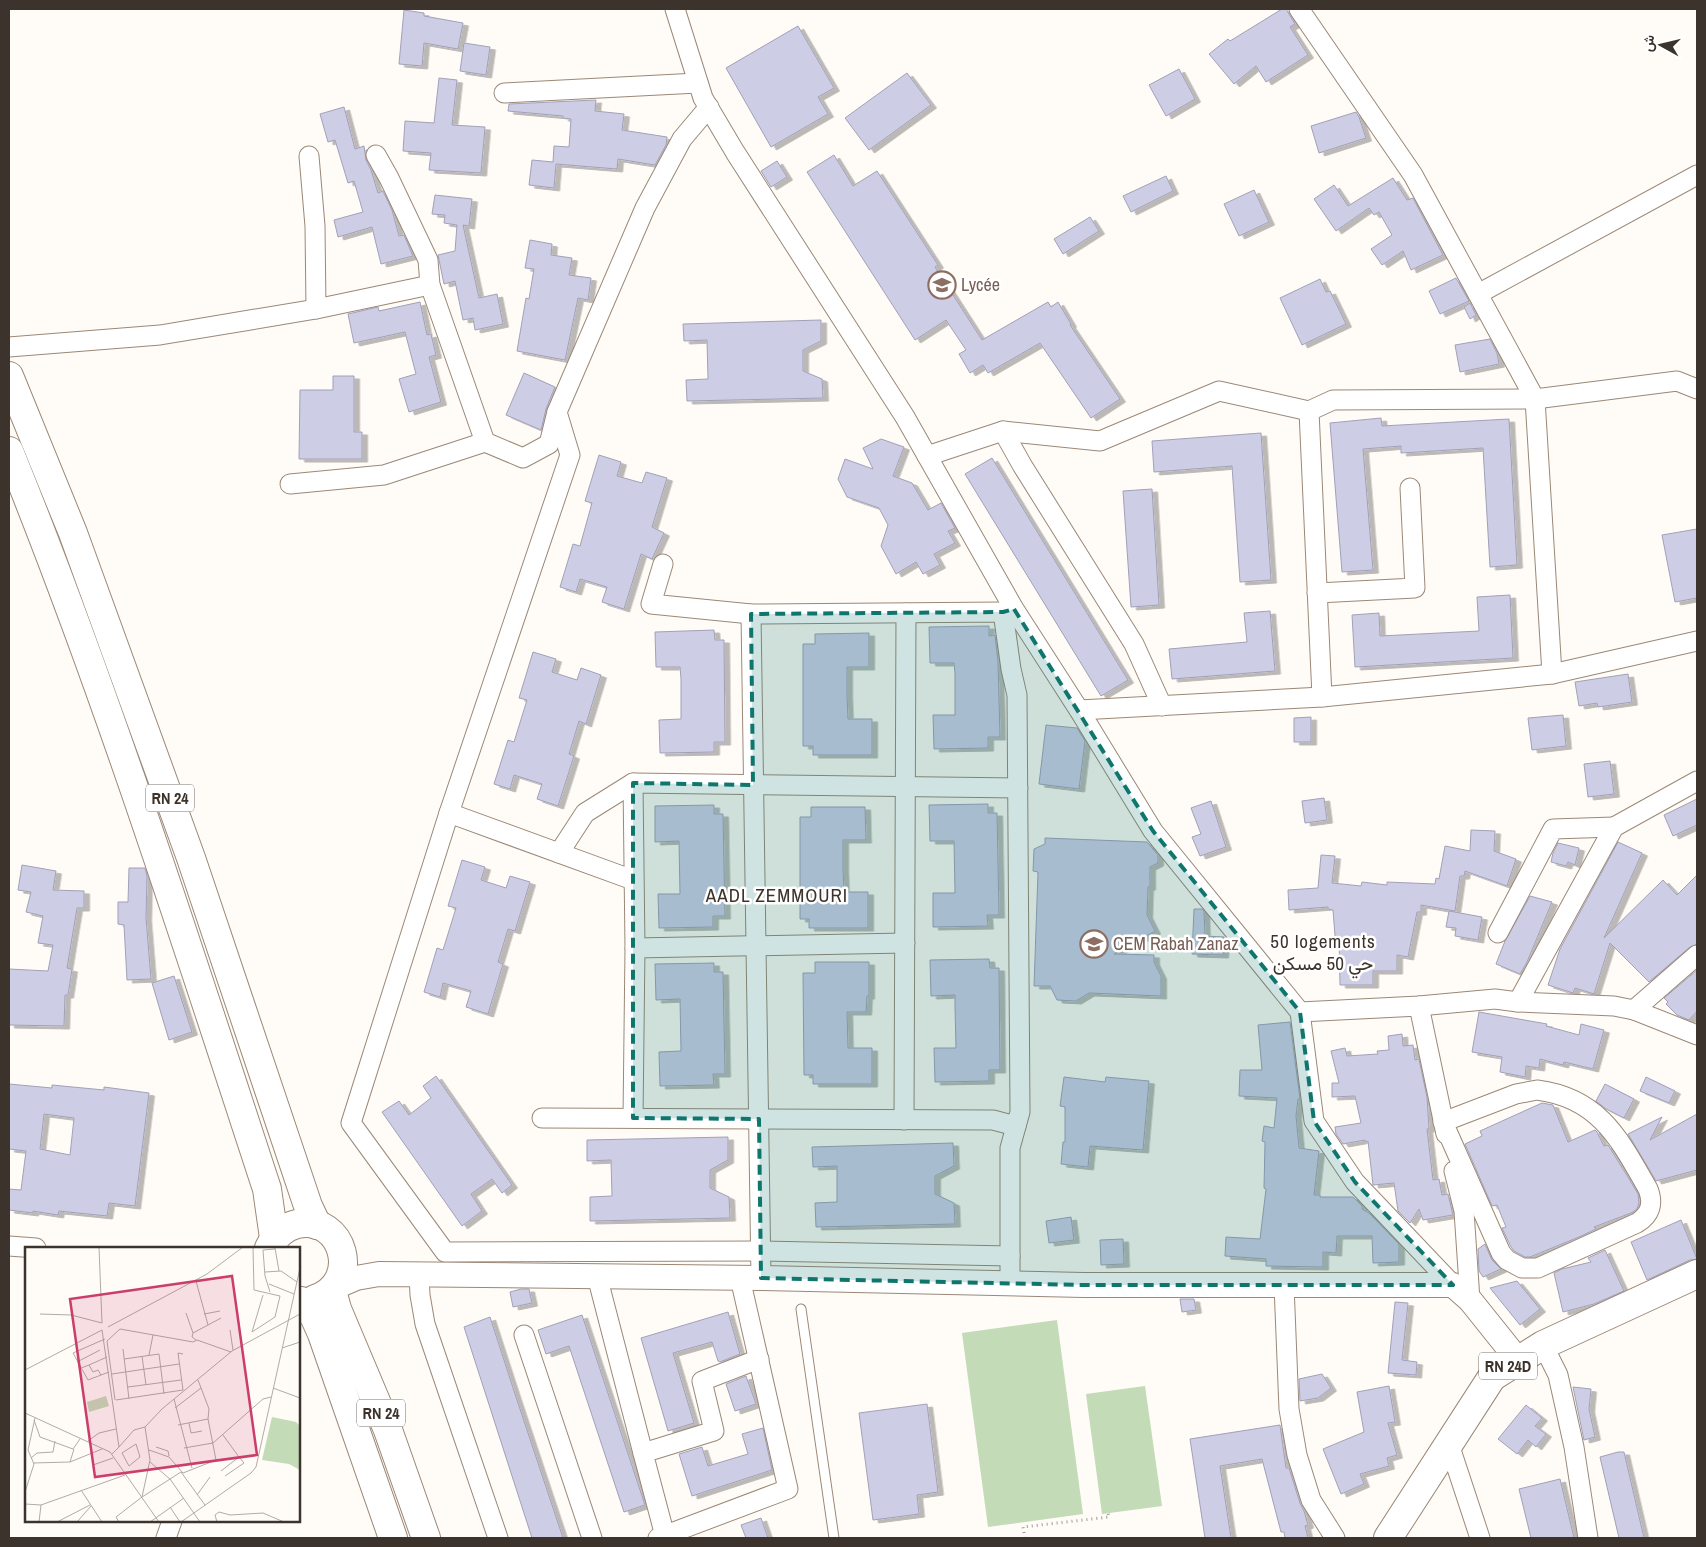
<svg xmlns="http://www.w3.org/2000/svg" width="1706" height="1547" viewBox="0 0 1706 1547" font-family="'Archivo Narrow',Vazirmatn,sans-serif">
<defs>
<filter id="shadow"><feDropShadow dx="5.5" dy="3" stdDeviation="0" flood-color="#0004"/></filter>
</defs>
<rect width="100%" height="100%" fill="#fffbf7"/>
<!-- green -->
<g fill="#c3dbb7">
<polygon points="1057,1320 1083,1514 988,1527 962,1333"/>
<polygon points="1145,1386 1162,1506 1102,1514 1086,1394"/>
</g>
<!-- building -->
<g fill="#cdcde6" stroke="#a1a0b8" fill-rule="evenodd" filter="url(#shadow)">
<polygon points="1282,9 1286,9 1295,24 1290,27 1308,55 1266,82 1256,66 1234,84 1209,54 1228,39 1230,41"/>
<polygon points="404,10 424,13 424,16 463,23 458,49 424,43 422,66 399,64"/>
<polygon points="798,26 834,88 818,97 828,114 771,147 726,68"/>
<polygon points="464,43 490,47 486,75 460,71"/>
<polygon points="1179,69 1195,99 1166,116 1149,85"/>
<polygon points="907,73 931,105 869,150 845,118"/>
<polygon points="439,78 457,80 452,125 485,127 481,173 429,170 431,153 403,151 405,121 434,123"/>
<polygon points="596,100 595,111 624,114 622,130 667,137 666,145 655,165 618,159 617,169 556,164 554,188 529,185 532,160 553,162 554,146 569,147 571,119 563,118 563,116 508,111 509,104"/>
<polygon points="344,107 355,149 364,146 366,160 371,170 378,193 383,191 392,210 399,236 404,235 413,256 381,264 372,227 338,237 334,220 363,212 354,181 348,183 335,140 328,142 320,114"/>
<polygon points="1356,112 1359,117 1366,138 1319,153 1311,126"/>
<polygon points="834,155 853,186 877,171 938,265 935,267 982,340 1048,302 1051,307 1058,302 1071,324 1070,325 1120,399 1091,418 1040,343 988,373 983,365 970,373 959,354 966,350 946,320 915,340 807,172"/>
<polygon points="777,161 787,177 771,187 761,171"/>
<polygon points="1166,176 1173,191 1131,212 1123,196"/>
<polygon points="1393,178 1407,200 1413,198 1443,255 1411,270 1403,251 1382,265 1371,249 1392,235 1379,212 1374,215 1369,208 1336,231 1314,199 1334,185 1348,206"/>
<polygon points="1254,190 1269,222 1239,236 1224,204"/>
<polygon points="435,195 472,199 469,226 463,225 479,298 497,294 503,324 475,330 473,318 463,320 455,281 444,284 438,255 455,251 457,225 444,223 445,215 432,214"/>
<polygon points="1090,217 1099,231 1063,254 1054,239"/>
<polygon points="530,240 552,244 551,255 572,258 569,275 591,278 588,300 578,298 565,360 517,351 526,298 529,299 534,269 525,268"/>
<polygon points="1456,278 1469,301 1440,314 1429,291"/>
<polygon points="1320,279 1326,292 1330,291 1346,324 1302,345 1280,298"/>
<polygon points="420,302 427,335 431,334 436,355 429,357 441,402 409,412 399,379 416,374 405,332 354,343 348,314 378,307 379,311"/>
<polygon points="1470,303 1476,315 1470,319 1464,307"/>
<polygon points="821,320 821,341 803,350 803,371 822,379 823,398 687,401 686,380 708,379 707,340 684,341 683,324"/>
<polygon points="1490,339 1497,353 1499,364 1460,372 1455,345"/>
<polygon points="524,373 555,387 546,409 541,430 506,415"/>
<polygon points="333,376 354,376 354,432 362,432 362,459 299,459 300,390 333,390"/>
<polygon points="1381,418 1382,426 1509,419 1517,565 1490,567 1483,448 1401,453 1401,446 1363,449 1373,570 1342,572 1330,423"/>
<polygon points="1261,433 1271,580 1240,582 1232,466 1154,472 1152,441"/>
<polygon points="881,439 904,447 893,476 912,483 928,510 941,503 955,528 948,531 955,543 934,554 940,565 923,574 916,562 896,574 881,546 888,525 879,508 847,497 838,479 845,459 873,469 863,448"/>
<polygon points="599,455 621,462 617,476 642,483 646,472 667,478 652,527 664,533 652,559 641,554 624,609 602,602 607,587 580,579 576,592 560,587 573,544 580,546 592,503 585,501"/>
<polygon points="992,458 1128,680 1101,696 965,474"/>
<polygon points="1152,489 1159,605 1131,607 1123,491"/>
<polygon points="1697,529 1697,598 1675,602 1662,535"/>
<polygon points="1510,595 1513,658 1355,667 1352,615 1379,613 1380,636 1479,631 1477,597"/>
<polygon points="1270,611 1275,671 1172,679 1169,649 1247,642 1244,613"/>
<polygon points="989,626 989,636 995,635 998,661 1000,737 988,737 988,748 934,749 933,715 955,715 955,674 954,663 930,663 929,627"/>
<polygon points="714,630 715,640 724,640 725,742 714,742 714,752 660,753 659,720 681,719 681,679 680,667 656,667 655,632"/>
<polygon points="869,633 869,667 847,667 847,696 848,719 872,719 872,755 813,755 813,746 803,746 803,644 815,644 815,634"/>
<polygon points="533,652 556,659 552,672 577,680 581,668 601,675 586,724 579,721 569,754 574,756 558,806 537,799 542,784 514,775 510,789 494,784 508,740 514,742 527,700 519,698"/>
<polygon points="1628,674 1632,702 1598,707 1597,703 1579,706 1575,682"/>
<polygon points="1563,715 1566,746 1532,750 1528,718"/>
<polygon points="1311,717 1311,742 1294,742 1294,718"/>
<polygon points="1046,725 1077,728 1085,741 1079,789 1039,784"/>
<polygon points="1610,761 1614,794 1588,797 1584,764"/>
<polygon points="1324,798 1327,820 1305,823 1302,801"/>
<polygon points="1697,799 1697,825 1673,836 1664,815"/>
<polygon points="1211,801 1226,847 1200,856 1192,837 1201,834 1191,808"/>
<polygon points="988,804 988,813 997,813 999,915 987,915 988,926 933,927 933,893 955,893 954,841 930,841 929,805"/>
<polygon points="714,805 714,814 723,814 725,916 713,916 713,927 659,928 658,894 680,894 679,841 655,842 655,806"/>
<polygon points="811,807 865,807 866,840 843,840 843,869 844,892 868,892 868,928 809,928 809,919 800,919 800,817 811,817"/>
<polygon points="1471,830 1495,831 1494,851 1516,859 1507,886 1465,871 1464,876 1460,876 1455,911 1421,905 1421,912 1417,912 1408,957 1397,955 1397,971 1373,971 1373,985 1340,985 1339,936 1335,936 1333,910 1328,909 1328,907 1289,910 1288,890 1318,888 1321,855 1335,856 1332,883 1361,886 1362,882 1387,885 1387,882 1435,884 1436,878 1439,879 1445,846 1470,851"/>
<polygon points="1045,838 1147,842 1158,855 1158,863 1150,867 1150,887 1148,887 1147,915 1155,931 1114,954 1154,955 1154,962 1161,976 1161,996 1089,993 1076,1001 1057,1000 1050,986 1034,986 1038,872 1033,871 1034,849 1045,844"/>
<polygon points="1618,842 1642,853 1604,938 1663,880 1677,895 1697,875 1697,944 1690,947 1649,982 1610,943 1594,994 1575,988 1573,993 1548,985 1560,949"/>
<polygon points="1558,843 1579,848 1575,865 1568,862 1566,866 1551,862 1553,853"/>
<polygon points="462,860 485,867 481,880 506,888 510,876 530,882 515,931 508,929 498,962 503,964 488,1014 466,1007 471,991 443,983 440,997 424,992 437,948 443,950 456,908 448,906"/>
<polygon points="22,865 56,871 53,890 84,891 84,908 77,908 67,968 72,969 68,995 65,995 64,1026 9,1025 9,969 48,971 53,945 38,943 43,916 26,912 31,892 18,890"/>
<polygon points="129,868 145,868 147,876 146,918 151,979 127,980 124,925 118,924 118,902 128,902"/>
<polygon points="1530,896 1552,902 1527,962 1520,974 1496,964 1505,941"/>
<polygon points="1194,909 1202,909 1204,911 1205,936 1224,937 1223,955 1192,954"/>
<polygon points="1449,911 1482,917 1478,940 1455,936 1456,928 1446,927"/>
<polygon points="989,959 990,968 999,968 1000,1070 989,1070 989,1081 935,1082 934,1048 956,1048 955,1007 955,995 931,996 930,960"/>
<polygon points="815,962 869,962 869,996 867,996 866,1012 847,1012 848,1048 872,1048 872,1084 813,1084 813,1075 804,1075 803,973 815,973"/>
<polygon points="714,963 714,972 723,972 725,1074 713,1074 714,1085 660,1086 659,1052 681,1051 680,999 656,1000 655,964"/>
<polygon points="1697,970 1697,1011 1689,1020 1677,1015 1666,1004 1668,1002 1664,998"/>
<polygon points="174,976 192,1032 169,1040 152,983"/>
<polygon points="1479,1012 1547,1024 1546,1026 1579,1035 1581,1024 1604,1030 1593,1069 1564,1062 1563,1065 1540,1059 1539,1068 1526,1066 1525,1077 1500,1072 1502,1057 1472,1052"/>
<polygon points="1290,1022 1300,1099 1298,1099 1296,1116 1299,1148 1319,1151 1314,1195 1320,1195 1320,1197 1353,1197 1362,1206 1362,1209 1369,1213 1399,1244 1399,1262 1373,1263 1372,1236 1337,1236 1336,1253 1323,1252 1323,1267 1266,1266 1266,1259 1225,1256 1226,1237 1260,1239 1266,1189 1264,1188 1265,1142 1262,1141 1264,1126 1274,1128 1277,1098 1239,1096 1240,1070 1262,1070 1258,1025"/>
<polygon points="1402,1034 1403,1046 1413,1045 1415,1060 1419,1059 1427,1097 1429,1129 1427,1129 1433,1180 1439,1179 1442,1195 1448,1194 1453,1215 1423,1220 1419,1209 1410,1223 1398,1211 1394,1183 1373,1185 1368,1141 1366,1142 1365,1140 1343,1144 1336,1134 1335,1127 1361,1123 1355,1096 1332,1097 1332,1083 1339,1083 1331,1051 1345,1048 1347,1056 1378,1054 1377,1051 1389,1050 1388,1036"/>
<polygon points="436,1076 512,1185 502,1193 492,1179 471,1194 482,1211 462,1226 382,1112 399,1101 409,1115 431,1098 423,1086"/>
<polygon points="1064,1077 1105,1082 1106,1077 1149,1081 1143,1150 1090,1146 1088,1167 1061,1164 1063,1142 1065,1142 1065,1107 1060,1106"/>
<polygon points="1646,1077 1675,1091 1669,1103 1640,1091"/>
<path d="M9,1084l43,4v-3l52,5v-3l45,6 -14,113 -26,-3 -2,13 -48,-5 -1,4 -25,-4v2l-24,-3v-21l12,1 5,-39 -17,-2zM44,1114l30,4 -4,37 -30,-6z"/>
<polygon points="1605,1084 1634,1099 1624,1118 1606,1109 1596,1101"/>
<polygon points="1542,1103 1553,1105 1568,1142 1595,1130 1597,1132 1604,1146 1608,1145 1628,1177 1638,1194 1639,1203 1637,1209 1631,1213 1594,1227 1596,1229 1579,1237 1530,1257 1525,1257 1514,1251 1511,1247 1502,1228 1506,1227 1497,1205 1492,1206 1465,1144 1482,1136 1480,1131"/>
<polygon points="1697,1114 1697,1170 1656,1181 1628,1134 1662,1117 1650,1140"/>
<polygon points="728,1137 728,1160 710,1170 710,1188 729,1197 730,1218 590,1221 590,1197 612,1196 611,1160 587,1161 587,1140"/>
<polygon points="953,1143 954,1166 935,1176 935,1194 954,1203 955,1224 816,1227 815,1203 837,1202 837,1166 813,1167 812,1147"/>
<polygon points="1071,1217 1074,1240 1049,1243 1046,1221"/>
<polygon points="1681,1220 1697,1259 1690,1260 1647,1280 1631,1242"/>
<polygon points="1123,1239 1124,1264 1101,1265 1100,1240"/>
<polygon points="1485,1244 1492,1260 1501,1269 1483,1277 1479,1271 1478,1249"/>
<polygon points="1605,1250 1624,1291 1594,1304 1563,1312 1554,1273 1562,1269 1591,1262 1588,1258"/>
<polygon points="1517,1281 1540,1309 1520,1325 1490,1288"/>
<polygon points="521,1289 529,1289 532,1303 513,1307 510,1292"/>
<polygon points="1180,1299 1194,1299 1196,1310 1182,1312"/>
<polygon points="1395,1302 1408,1303 1402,1360 1417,1362 1416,1375 1388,1373"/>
<polygon points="728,1312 740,1354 720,1362 718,1361 712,1342 673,1353 694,1423 668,1431 641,1338"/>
<polygon points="582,1315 645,1505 624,1512 569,1346 546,1354 538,1330"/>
<polygon points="490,1317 515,1394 563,1538 532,1538 464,1327"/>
<polygon points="1322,1374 1331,1388 1318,1398 1300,1401 1299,1379"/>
<polygon points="746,1376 756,1404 735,1411 726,1384"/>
<polygon points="1389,1386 1395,1422 1388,1423 1397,1455 1387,1458 1389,1466 1360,1474 1364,1484 1341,1494 1323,1449 1364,1432 1357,1392"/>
<polygon points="1573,1387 1591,1389 1589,1409 1595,1437 1584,1440"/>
<polygon points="927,1404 938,1492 917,1495 919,1514 873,1520 859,1413"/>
<polygon points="1526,1405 1542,1418 1535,1426 1546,1434 1536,1447 1528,1440 1517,1454 1498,1439"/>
<polygon points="1280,1425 1286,1468 1289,1468 1300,1503 1304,1511 1308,1525 1305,1526 1308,1538 1285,1538 1284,1532 1281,1532 1262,1459 1220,1466 1231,1538 1205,1538 1190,1439"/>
<polygon points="763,1428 772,1470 692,1496 679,1454 702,1447 708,1466 748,1454 742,1434"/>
<polygon points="1618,1452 1624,1452 1644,1538 1619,1538 1600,1457"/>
<polygon points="1560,1479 1574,1538 1531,1538 1519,1489"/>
<polygon points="761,1518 768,1538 746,1538 741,1525"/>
</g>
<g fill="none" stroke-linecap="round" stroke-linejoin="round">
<!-- service casing -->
<g stroke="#9b8877" stroke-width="11">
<polyline id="service" points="801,1309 834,1538"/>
</g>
<!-- minor casing -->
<g stroke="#9b8877" stroke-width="21">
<g id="minor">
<polyline points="675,9 703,98 735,152 905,417 1014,609 1079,710 1153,831 1300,1012 1314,1121 1355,1182 1453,1285"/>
<polyline points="1299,9 1413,175 1535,399 1552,674"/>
<polyline points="504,93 698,83"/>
<polyline points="709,107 682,139 645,208 557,412 570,455 449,813 351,1123 445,1252 761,1251 1010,1256"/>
<polyline points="376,155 389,178 428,260 430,285 485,442 523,458 549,444 557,412"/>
<polyline points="309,156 315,226 316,309"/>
<polyline points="1478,294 1697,175"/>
<polyline points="9,347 160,335 316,309 430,285"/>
<polyline points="1003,431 1022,465 1134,644 1162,706"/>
<polyline points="927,456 1003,431 1100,441 1219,391 1309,411"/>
<polyline points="290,484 384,475 485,442"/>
<polyline points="663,564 651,604 751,614 1003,612 1011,669 1017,695 1020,1112 1010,1148 1010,1283"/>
<polyline points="1317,593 1415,588 1410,488"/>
<polyline points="751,614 761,1278"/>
<polyline points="1322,697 1309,411 1333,400 1535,399 1677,381 1697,389"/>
<polyline points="1079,710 1322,697 1552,674 1697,641"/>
<polyline points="449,813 633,880"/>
<polyline points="559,853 585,813 633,783"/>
<polyline points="1498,933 1553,829 1614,827"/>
<polyline points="635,948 905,943"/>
<polyline points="1518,1002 1614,827 1697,781"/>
<polyline points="1419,1006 1446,1134"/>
<polyline points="1634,1010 1697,955"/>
<polyline points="1300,1012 1419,1006 1495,999 1518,1002 1614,1006 1634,1010 1697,1035"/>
<path d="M1537,1090c63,8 83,50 111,99 6,15 2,26 -11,34l-99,45h-16l-15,-8 -6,-7 -58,-131 73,-28z"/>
<polyline points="542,1118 993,1120 1016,1126"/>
<polyline points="633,1118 635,948 633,783 1018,788"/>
<polyline points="904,1120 906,613"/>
<polyline points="1454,1171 1464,1211 1470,1300"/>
<polyline points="9,1246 36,1248"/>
<polyline points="419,1274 420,1295 425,1324 498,1538"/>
<polyline points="597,1276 643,1453"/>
<polyline points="1284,1285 1289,1409 1297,1455 1311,1500 1335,1538"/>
<polyline points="524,1335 592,1538"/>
<polyline points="1543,1345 1558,1375 1574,1447 1588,1538"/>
<polyline points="1449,1444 1480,1538"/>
<polyline points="665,1536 643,1453 714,1431 702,1381 759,1359"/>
<polyline points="166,1538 172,1521"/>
<polyline points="658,1538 788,1489 740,1278"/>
</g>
</g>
<!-- tertiary casing -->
<g stroke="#9b8877" stroke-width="26">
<polyline id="tertiary" points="335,1287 356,1278 379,1274 761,1278 1084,1285 1453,1285 1470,1300 1518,1360"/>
</g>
<!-- primary casing -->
<g stroke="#9b8877" stroke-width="30">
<polyline id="primary" points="1388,1538 1492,1377 1543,1345 1697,1274"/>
</g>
<!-- trunk casing -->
<g stroke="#9b8877" stroke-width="30">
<g id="trunk">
<polyline points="9,376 73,533 191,858 308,1206 317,1225"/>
<path d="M9,451c98,242 177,491 258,738l7,49"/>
<path d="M269,1248c6,-12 14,-21 28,-24 47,-10 66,59 18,75"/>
<polyline points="332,1290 337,1309 388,1430 426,1538"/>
<polyline points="301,1301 314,1316 322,1334 393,1538"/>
</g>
</g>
<!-- path -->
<polyline stroke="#a19b95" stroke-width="3" stroke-dasharray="1 4" stroke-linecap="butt" points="1025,1538 1023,1527 1109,1517 1108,1513"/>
<!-- service -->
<use href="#service" stroke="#fff" stroke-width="9"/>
<!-- minor -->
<use href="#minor" stroke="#fff" stroke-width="19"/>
<!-- tertiary -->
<use href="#tertiary" stroke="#fff" stroke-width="24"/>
<!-- primary -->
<use href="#primary" stroke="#fff" stroke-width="28"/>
<!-- trunk -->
<use href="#trunk" stroke="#fff" stroke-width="28"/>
</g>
<!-- marked area -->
<path fill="#0f766e" fill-opacity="0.2" stroke="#0f766e" stroke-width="4" stroke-dasharray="10 6" stroke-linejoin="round" d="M1014,609l139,222 147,181 14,109 41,61 98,103h-369l-323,-7 -2,-159 -126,-1v-335l120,2 -2,-171 252,-2z"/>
<!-- icons -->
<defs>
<g id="school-ring" transform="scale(1.4375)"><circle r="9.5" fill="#fff" stroke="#8d6e63" stroke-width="1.5"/><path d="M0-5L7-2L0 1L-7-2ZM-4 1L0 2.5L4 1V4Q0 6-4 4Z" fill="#8d6e63"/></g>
</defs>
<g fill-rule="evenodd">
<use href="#school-ring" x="942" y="285"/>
<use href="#school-ring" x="1094" y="944"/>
</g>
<g text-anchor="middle" stroke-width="5" stroke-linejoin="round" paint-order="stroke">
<!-- shield labels -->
<g fill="#fff" stroke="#76716b" stroke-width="1">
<rect x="146" y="784.5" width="48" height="27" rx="4"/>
<rect x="1479" y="1352.5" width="58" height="27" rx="4"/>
<rect x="357" y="1399.5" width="48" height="27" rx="4"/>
</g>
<g font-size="16" font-weight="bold" fill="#3c342c">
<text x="170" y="804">RN 24</text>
<text x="1508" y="1372">RN 24D</text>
<text x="381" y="1419">RN 24</text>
</g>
<!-- education labels -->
<g font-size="18" fill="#785e54" stroke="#fff" text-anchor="start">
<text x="961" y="291">Lycée</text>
<text x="1113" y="950">CEM Rabah Zanaz</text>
</g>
<!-- neighbourhood labels -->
<g font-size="19" letter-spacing="1" fill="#3c342c" stroke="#fff">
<text x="777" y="902">AADL ZEMMOURI</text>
<text x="1323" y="948">50 logements<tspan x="1323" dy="22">حي 50 مسكن</tspan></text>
</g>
</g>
<!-- overview -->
<g transform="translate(25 1247)">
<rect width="275" height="275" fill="#fffbf7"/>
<path d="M81,149l3,10 -20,6 -2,-10zM247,170l24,5 4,4v44l-11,-6 -27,-4z" fill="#c3dbb7"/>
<path fill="none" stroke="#b1aba6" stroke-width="1" d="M228,0l1,43 26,6 -5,21 -23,15 11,-37M250,1l4,23M240,25l16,-1 16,11M171,34l12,44M244,37l25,10M245,45l-5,-16 -2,-26 12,-1M161,66l7,20M15,67l31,1 31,8 -3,-76M179,67l16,-3M83,80l99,-53 36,-27M77,83l17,117 -7,7M205,83l3,20M80,92l-32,14 15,27 21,-8M171,93l-4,-3 1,-4 28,-15M257,101l18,-6M98,102l6,50M124,108l4,-20M117,109l4,29M99,112l35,-5 5,40M52,115l23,-12M64,118l18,-8M56,121l8,-3 4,7 5,-2 3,5M0,123l77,-40M87,127l67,-10M173,133l11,29 -1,10M103,140l53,-7M248,141l27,10M149,152l18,69M90,153l-8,-59 13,-12 73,13 4,-2 34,12M91,153l67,-10 -5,-37 5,1M150,161l26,-20M0,166l85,39 49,70M9,173l6,17 33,12 7,-10M164,176l2,10 11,-2M63,194l11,-8 17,-4M111,197l4,13 -11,9 -7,-13zM94,200l15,-17 11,-3 17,-18 70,-58 68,-37M131,200l12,4 1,5M159,201l29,-5 50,-44 8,-2M124,203l20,7 14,16 33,-13 -8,-41 -30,6M6,211l6,-5 16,-1 2,-11M45,215l32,-13M125,215l20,17 30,43M8,216l37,-1 4,-13M68,218l20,-7M196,224l18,-14 -16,-22M200,229l19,-13 -5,-6M56,243l21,32M0,245l9,-28 -6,-14 7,-32M172,248l13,-18M117,250l39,-25 24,33M0,257l16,1 84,-30M145,260l10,15M14,275l2,-17M32,275l33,-17M52,275l14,-16M94,275l-3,-5 26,-20 8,-37 -5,-33M125,275l34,-24M156,275l70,-49 5,-6 44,-199M192,275l-2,-7 4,-3 11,3 33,-2 21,9"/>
<path fill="#cb3e6c" fill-opacity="0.15" stroke="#cb3e6c" stroke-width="2.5" d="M207,29l25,179 -162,22 -25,-178z"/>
<rect width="275" height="275" fill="none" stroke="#3c342c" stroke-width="2.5"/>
</g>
<!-- border -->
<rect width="1706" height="1547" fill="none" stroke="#3c342c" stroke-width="20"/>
<!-- north arrow -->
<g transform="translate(1661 45) rotate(278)" stroke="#ffffff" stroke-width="4" paint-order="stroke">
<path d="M0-4L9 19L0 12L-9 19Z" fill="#3c342c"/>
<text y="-8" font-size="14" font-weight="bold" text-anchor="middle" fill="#3c342c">ش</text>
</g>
</svg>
